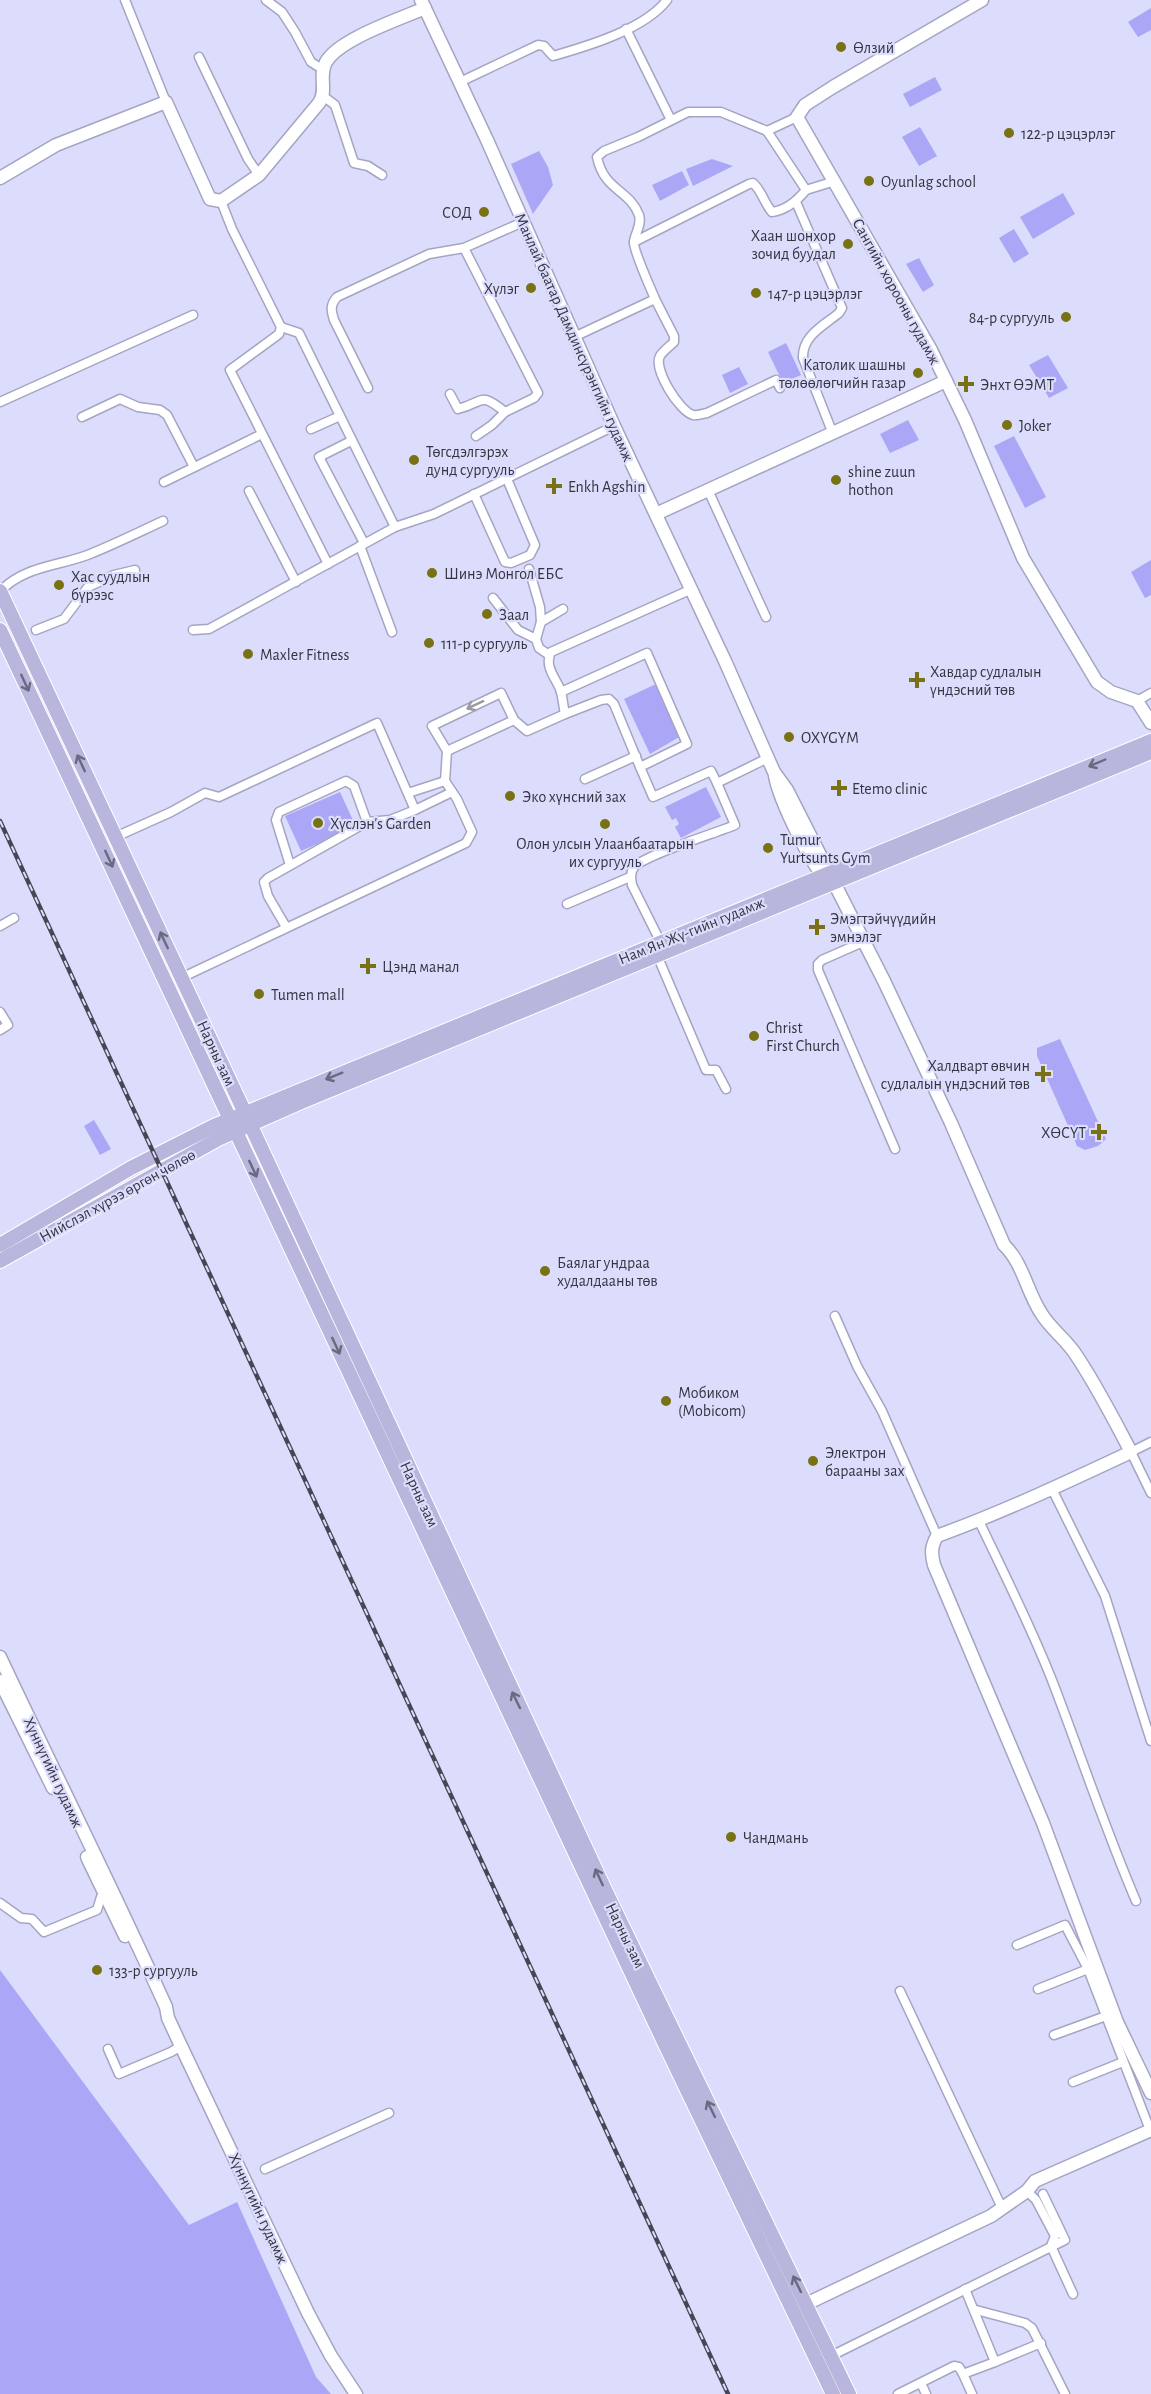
<svg xmlns="http://www.w3.org/2000/svg" width="1151" height="2394" viewBox="0 0 1151 2394" font-family="'Alegreya Sans',sans-serif">
<rect width="100%" height="100%" fill="#dcdcfc"/>
<!-- green -->
<g fill="#aba7f6">
<polygon points="1151,8 1151,30 1138,37 1128,22"/>
<polygon points="935,77 942,90 910,107 903,94"/>
<polygon points="920,127 937,156 919,166 902,137"/>
<polygon points="539,151 548,167 553,185 533,214 511,164"/>
<polygon points="712,159 733,166 693,186 686,169"/>
<polygon points="682,171 689,185 660,201 652,185"/>
<polygon points="1063,193 1075,214 1033,239 1020,217"/>
<polygon points="1014,229 1029,254 1014,263 999,238"/>
<polygon points="919,258 934,285 923,292 906,264"/>
<polygon points="786,343 801,375 783,383 768,352"/>
<polygon points="1048,355 1068,388 1049,398 1029,365"/>
<polygon points="739,367 748,384 730,393 722,375"/>
<polygon points="908,420 919,440 890,453 880,434"/>
<polygon points="1014,436 1046,497 1025,508 994,446"/>
<polygon points="1151,560 1151,595 1145,598 1131,572"/>
<polygon points="656,684 681,736 650,754 624,699"/>
<polygon points="706,787 721,817 681,838 675,827 679,824 676,818 672,820 665,807"/>
<polygon points="340,792 356,827 301,851 285,816"/>
<polygon points="1060,1039 1106,1139 1098,1146 1085,1150 1077,1146 1037,1056 1037,1048"/>
<polygon points="94,1120 111,1149 100,1155 84,1126"/>
<polygon points="0,1970 189,2225 237,2202 316,2377 331,2394 0,2394"/>
</g>
<g fill="none" stroke-linecap="round" stroke-linejoin="round">
<!-- street casing -->
<g stroke="#a5a5c3" stroke-width="11">
<g id="street">
<polyline points="125,0 166,102"/>
<polyline points="266,0 282,12 295,32 311,62 322,69"/>
<polyline points="626,29 671,120"/>
<polyline points="199,57 248,159 259,175"/>
<path d="M460,82l78,-37 6,1 9,10c35,-10 92,-27 114,-56"/>
<polyline points="323,96 335,105 354,163 368,166 382,175"/>
<polyline points="767,131 797,117"/>
<polyline points="221,201 232,229 281,327"/>
<path d="M796,202l46,106 -3,5c-16,13 -37,23 -36,45l30,76"/>
<path d="M634,242l115,-58 4,-1c9,8 11,20 19,29 15,-2 25,-11 34,-22"/>
<polyline points="464,248 538,393 534,398 505,412 492,425 476,436"/>
<path d="M655,299c-4,-10 -22,-49 -21,-57 1,-9 8,-17 5,-27 -10,-26 -35,-24 -42,-58l7,-6 34,-14 50,-25h33l46,19 39,59 29,-9"/>
<polyline points="281,327 279,334 230,370 328,564"/>
<polyline points="281,327 299,333 395,527"/>
<path d="M574,337l81,-38 19,37v6c-4,4 -11,9 -14,14 -7,13 19,55 33,59 4,1 9,-1 14,-2l69,-33 4,8"/>
<path d="M368,388l-34,-68c-3,-10 -4,-15 3,-23l92,-43 35,-6 59,-26"/>
<path d="M450,394l8,15c27,-7 21,-18 47,3"/>
<polyline points="0,402 193,315"/>
<polyline points="82,417 120,399 138,407 160,410 167,415 194,467"/>
<polyline points="311,429 340,416"/>
<polyline points="351,441 319,457 364,543"/>
<polyline points="164,482 262,434"/>
<polyline points="708,490 766,617"/>
<polyline points="249,491 296,582"/>
<polyline points="474,494 505,562 511,563 530,555 535,545 507,479"/>
<polyline points="360,546 392,632"/>
<polyline points="529,569 540,607 541,622 536,639 539,648 549,655"/>
<path d="M0,592c22,-26 61,-26 90,-38 25,-10 49,-22 73,-33"/>
<polyline points="493,598 518,630 536,639"/>
<polyline points="541,622 563,609"/>
<polyline points="36,630 64,619 88,587 114,575 135,570"/>
<polyline points="193,630 209,629 395,527 434,514 614,426"/>
<polyline points="561,692 647,653 687,744 640,767 653,797 711,771 717,783"/>
<polyline points="1137,701 1151,693"/>
<polyline points="565,714 601,700 609,699 614,704 640,767"/>
<polyline points="447,751 514,720"/>
<polyline points="585,779 636,756"/>
<polyline points="408,793 445,781"/>
<polyline points="122,834 171,812 205,793 219,797 377,723 415,810 452,792"/>
<polyline points="290,865 276,820 279,812 346,781 354,786 367,822"/>
<polyline points="567,904 630,877"/>
<polyline points="0,926 14,918"/>
<polyline points="286,927 268,896 264,882 268,878 367,822 390,820 415,810"/>
<polyline points="863,942 822,960 818,964 818,970 895,1149"/>
<path d="M661,943l-29,-58c-1,-6 -2,-12 2,-18 11,-12 82,-34 101,-42l-18,-42 51,-25"/>
<polyline points="657,955 706,1070 716,1070 726,1089"/>
<path d="M181,978l285,-135 6,-11 -15,-33 -12,-18 2,-30 -15,-25 69,-33 13,27 13,11 38,-17c-2,-8 -2,-17 -5,-25 -5,-12 -16,-23 -9,-37l141,-63"/>
<polyline points="0,1012 8,1025 0,1030"/>
<polyline points="835,1316 857,1366 882,1411 937,1536"/>
<polyline points="1151,1442 1131,1452 1151,1493"/>
<polyline points="1052,1489 1105,1596 1151,1741"/>
<path d="M979,1521c26,55 54,109 76,167 27,71 51,143 81,213"/>
<polyline points="0,1903 21,1918 32,1919 44,1932 97,1910 101,1897 105,1894"/>
<polyline points="1017,1945 1065,1925 1088,1969 1150,2130"/>
<polyline points="1038,1989 1088,1969"/>
<polyline points="900,1991 1002,2208"/>
<polyline points="1054,2035 1106,2016"/>
<polyline points="108,2049 119,2074 171,2052 181,2046"/>
<polyline points="1073,2082 1123,2062"/>
<polyline points="265,2169 389,2113"/>
<polyline points="1027,2191 1036,2200 1055,2236 1051,2246 1073,2294"/>
<polyline points="976,2310 1025,2323 1032,2328 1065,2394"/>
<polyline points="831,2356 1065,2240 1043,2194"/>
<polyline points="995,2362 1041,2343"/>
<polyline points="963,2374 972,2394"/>
<polyline points="921,2383 926,2394"/>
<polyline points="898,2394 954,2366 959,2367 963,2374 995,2362 965,2289"/>
</g>
</g>
<!-- secondary casing -->
<g stroke="#a5a5c3" stroke-width="15">
<g id="secondary">
<path d="M421,0l66,140 127,286 111,235 49,111 13,18 97,191 67,142 53,122c19,18 23,47 37,68 9,15 23,25 33,39 22,32 39,66 57,100 -64,30 -128,60 -194,84 -6,11 -6,17 -3,29l109,258 74,199 34,71"/>
<polyline points="982,0 833,87 805,105 797,117 931,350 965,420 1023,558 1097,682 1111,692 1137,701 1151,723"/>
<path d="M0,178l56,-33 110,-43 44,97 11,2 38,-26 60,-72c9,-13 -1,-27 7,-41 13,-23 74,-43 99,-54"/>
<polyline points="656,514 946,381"/>
<path d="M775,776c4,22 37,94 55,106"/>
<path d="M0,1657c55,117 113,232 166,350l2,11 13,28 127,267 23,43 25,38"/>
<polyline points="0,1681 53,1788"/>
<polyline points="87,1857 125,1936"/>
<polyline points="806,2304 991,2216 1027,2191 1035,2181 1151,2130"/>
</g>
</g>
<!-- primary casing -->
<g stroke="#fff" stroke-width="16">
<g id="primary">
<polyline points="0,591 245,1113 606,1892 849,2394"/>
<polyline points="0,630 664,2042 833,2394"/>
<polyline points="0,1245 131,1168 214,1126 1151,741"/>
<polyline points="0,1261 220,1138 301,1102 1151,752"/>
</g>
</g>
<!-- street -->
<use href="#street" stroke="#fff" stroke-width="8"/>
<!-- secondary -->
<use href="#secondary" stroke="#fff" stroke-width="12"/>
<!-- primary -->
<use href="#primary" stroke="#b8b6dc" stroke-width="14"/>
<!-- rail casing -->
<g stroke="#464655" stroke-width="4.5">
<polyline id="rail" points="0,821 728,2394"/>
</g>
<!-- rail -->
<use href="#rail" stroke="#dcdcfc" stroke-width="2" stroke-dasharray="7" stroke-linecap="butt"/>
</g>
<!-- one-way arrows -->
<defs><path id="oneway-shaft" d="M-6 0H5M1.5-3L5.5 0L1.5 3" fill="none" stroke-width="1.6" stroke-linecap="round" stroke-linejoin="round" transform="scale(1.5)"/></defs>
<g stroke="#69697f">
<use href="#oneway-shaft" transform="translate(25 683) rotate(65)"/>
<use href="#oneway-shaft" transform="translate(81 763) rotate(-115)"/>
<use href="#oneway-shaft" transform="translate(1097 763) rotate(157)"/>
<use href="#oneway-shaft" transform="translate(109 859) rotate(65)"/>
<use href="#oneway-shaft" transform="translate(164 940) rotate(-115)"/>
<use href="#oneway-shaft" transform="translate(334 1076) rotate(158)"/>
<use href="#oneway-shaft" transform="translate(253 1169) rotate(65)"/>
<use href="#oneway-shaft" transform="translate(336 1346) rotate(65)"/>
<use href="#oneway-shaft" transform="translate(516 1700) rotate(-116)"/>
<use href="#oneway-shaft" transform="translate(599 1877) rotate(-115)"/>
<use href="#oneway-shaft" transform="translate(711 2109) rotate(-116)"/>
<use href="#oneway-shaft" transform="translate(797 2284) rotate(-116)"/>
</g>
<use stroke="#9a9aa0" href="#oneway-shaft" transform="translate(475 705) rotate(155)"/>
<!-- markers -->
<g fill="#787215" stroke="#dcdcfc" stroke-width="2">
<circle cx="841" cy="47" r="6"/>
<circle cx="1009" cy="133" r="6"/>
<circle cx="869" cy="181" r="6"/>
<circle cx="484" cy="212" r="6"/>
<circle cx="848" cy="244" r="6"/>
<circle cx="531" cy="288" r="6"/>
<circle cx="756" cy="293" r="6"/>
<circle cx="1066" cy="317" r="6"/>
<circle cx="918" cy="373" r="6"/>
<path d="M963 375h6v6h6v6h-6v6h-6v-6h-6v-6h6z"/>
<circle cx="1007" cy="425" r="6"/>
<circle cx="414" cy="460" r="6"/>
<circle cx="836" cy="480" r="6"/>
<path d="M551 477h6v6h6v6h-6v6h-6v-6h-6v-6h6z"/>
<circle cx="432" cy="573" r="6"/>
<circle cx="59" cy="585" r="6"/>
<circle cx="487" cy="614" r="6"/>
<circle cx="429" cy="643" r="6"/>
<circle cx="248" cy="654" r="6"/>
<path d="M914 671h6v6h6v6h-6v6h-6v-6h-6v-6h6z"/>
<circle cx="789" cy="737" r="6"/>
<path d="M836 779h6v6h6v6h-6v6h-6v-6h-6v-6h6z"/>
<circle cx="510" cy="796" r="6"/>
<circle cx="318" cy="823" r="6"/>
<circle cx="605" cy="824" r="6"/>
<circle cx="768" cy="848" r="6"/>
<path d="M814 918h6v6h6v6h-6v6h-6v-6h-6v-6h6z"/>
<path d="M365 957h6v6h6v6h-6v6h-6v-6h-6v-6h6z"/>
<circle cx="259" cy="994" r="6"/>
<circle cx="754" cy="1036" r="6"/>
<path d="M1040 1065h6v6h6v6h-6v6h-6v-6h-6v-6h6z"/>
<path d="M1096 1123h6v6h6v6h-6v6h-6v-6h-6v-6h6z"/>
<circle cx="545" cy="1271" r="6"/>
<circle cx="666" cy="1401" r="6"/>
<circle cx="813" cy="1461" r="6"/>
<circle cx="731" cy="1837" r="6"/>
<circle cx="97" cy="1970" r="6"/>
</g>
<g text-anchor="middle" stroke-width="4.5" stroke-linejoin="round" paint-order="stroke">
<!-- poi labels -->
<g font-size="16" fill="#353541" stroke="#dcdcfc" text-anchor="start">
<text x="853" y="53">Өлзий</text>
<text x="1021" y="139">122-р цэцэрлэг</text>
<text x="881" y="187">Oyunlag school</text>
<text x="472" y="218" text-anchor="end">СОД</text>
<text x="836" y="241" text-anchor="end">Хаан шонхор<tspan x="836" dy="18">зочид буудал</tspan></text>
<text x="519" y="294" text-anchor="end">Хүлэг</text>
<text x="768" y="299">147-р цэцэрлэг</text>
<text x="1054" y="323" text-anchor="end">84-р сургууль</text>
<text x="906" y="370" text-anchor="end">Католик шашны<tspan x="906" dy="18">төлөөлөгчийн газар</tspan></text>
<text x="980" y="390">Энхт ӨЭМТ</text>
<text x="1019" y="431">Joker</text>
<text x="426" y="457">Төгсдэлгэрэх<tspan x="426" dy="18">дунд сургууль</tspan></text>
<text x="848" y="477">shine zuun<tspan x="848" dy="18">hothon</tspan></text>
<text x="568" y="492">Enkh Agshin</text>
<text x="444" y="579">Шинэ Монгол ЕБС</text>
<text x="71" y="582">Хас суудлын<tspan x="71" dy="18">бүрээс</tspan></text>
<text x="499" y="620">Заал</text>
<text x="441" y="649">111-р сургууль</text>
<text x="260" y="660">Maxler Fitness</text>
<text x="930" y="677">Хавдар судлалын<tspan x="930" dy="18">үндэсний төв</tspan></text>
<text x="801" y="743">OXYGYM</text>
<text x="852" y="794">Etemo clinic</text>
<text x="522" y="802">Эко хүнсний зах</text>
<text x="330" y="829">Хүслэн's Garden</text>
<text x="780" y="845">Tumur<tspan x="780" dy="18">Yurtsunts Gym</tspan></text>
<text x="605" y="849" text-anchor="middle">Олон улсын Улаанбаатарын<tspan x="605" dy="18">их сургууль</tspan></text>
<text x="830" y="924">Эмэгтэйчүүдийн<tspan x="830" dy="18">эмнэлэг</tspan></text>
<text x="382" y="972">Цэнд манал</text>
<text x="271" y="1000">Tumen mall</text>
<text x="766" y="1033">Christ<tspan x="766" dy="18">First Church</tspan></text>
<text x="1030" y="1071" text-anchor="end">Халдварт өвчин<tspan x="1030" dy="18">судлалын үндэсний төв</tspan></text>
<text x="1086" y="1138" text-anchor="end">ХӨСҮТ</text>
<text x="557" y="1268">Баялаг ундраа<tspan x="557" dy="18">худалдааны төв</tspan></text>
<text x="678" y="1398">Мобиком<tspan x="678" dy="18">(Mobicom)</tspan></text>
<text x="825" y="1458">Электрон<tspan x="825" dy="18">барааны зах</tspan></text>
<text x="743" y="1843">Чандмань</text>
<text x="109" y="1976">133-р сургууль</text>
</g>
<!-- street labels -->
<g font-size="16" fill="#353541" stroke="#dcdcfc">
<text transform="translate(897 291) rotate(61)" y="6">Сангийн хорооны гудамж</text>
<text transform="translate(575 337) rotate(66)" y="6">Манлай баатар Дамдинсүрэнгийн гудамж</text>
<text transform="translate(691 930) rotate(-22)" y="6">Нам Ян Жү-гийн гудамж</text>
<text transform="translate(217 1053) rotate(65)" y="6">Нарны зам</text>
<text transform="translate(117 1195) rotate(-29)" y="6">Нийслэл хүрээ өргөн чөлөө</text>
<text transform="translate(420 1494) rotate(65)" y="6">Нарны зам</text>
<text transform="translate(54 1772) rotate(65)" y="6">Хүннүгийн гудамж</text>
<text transform="translate(626 1935) rotate(64)" y="6">Нарны зам</text>
<text transform="translate(259 2208) rotate(65)" y="6">Хүннүгийн гудамж</text>
</g>
</g>
</svg>
